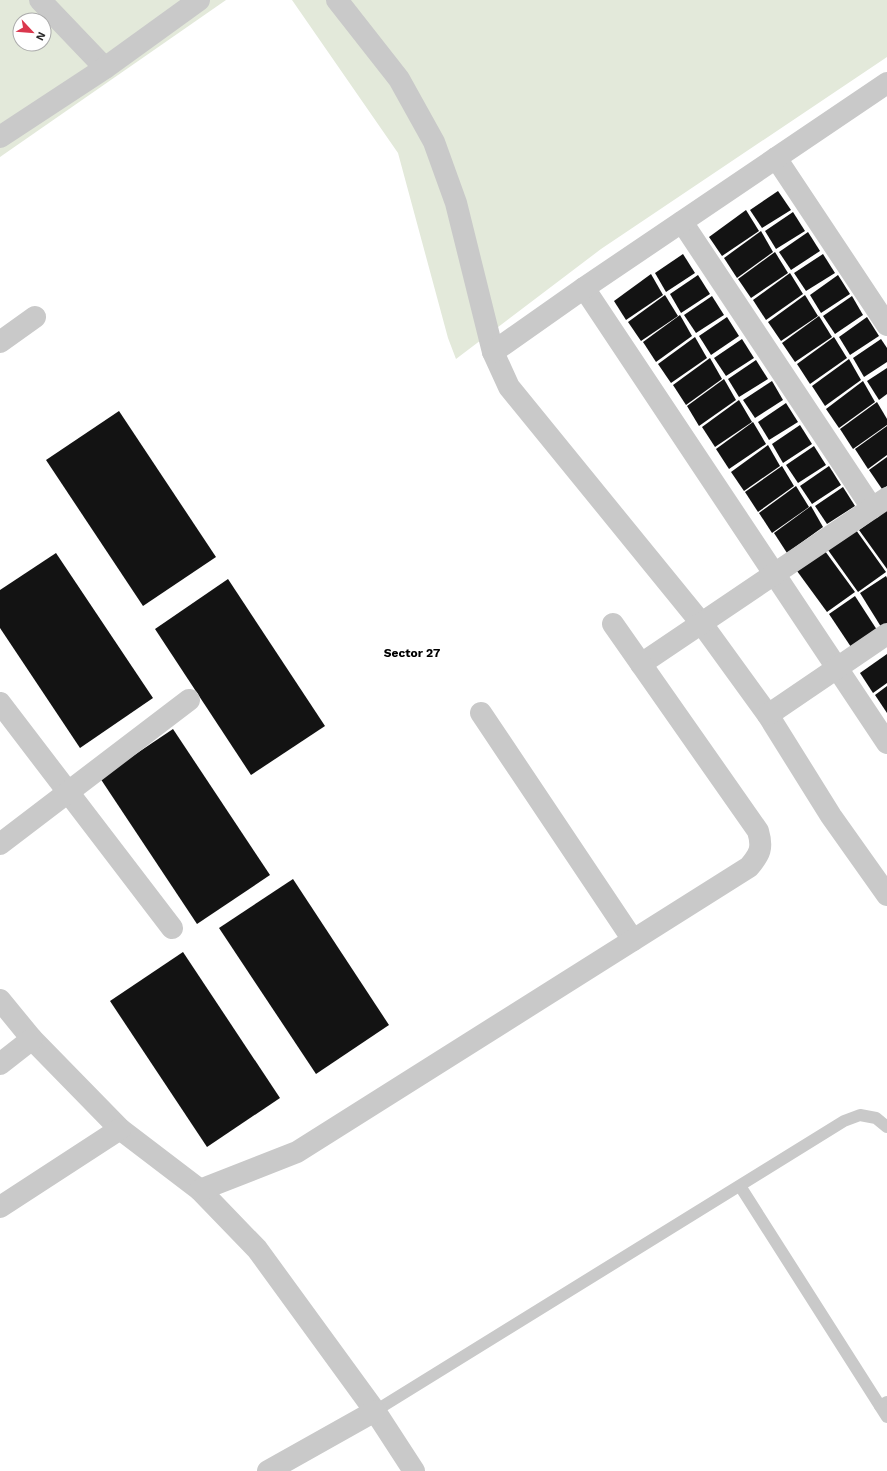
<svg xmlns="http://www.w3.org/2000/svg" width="887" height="1471" viewBox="0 0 887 1471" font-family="'Work Sans',sans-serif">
<rect width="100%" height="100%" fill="#fff"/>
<!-- green -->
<g fill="#e3e9da" fill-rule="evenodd">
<path d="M0,0h226l-226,157zM20,20h24v24h-24z"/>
<polygon points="292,0 887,0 887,57 601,249 456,359 448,338 398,153"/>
</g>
<!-- building -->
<g fill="#131313">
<polygon points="778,191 791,210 762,228 750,210"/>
<polygon points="746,210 759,231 722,256 709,237"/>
<polygon points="793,212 805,231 776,249 765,231"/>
<polygon points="761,231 773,252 737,278 724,258"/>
<polygon points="808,232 820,251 791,270 779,252"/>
<polygon points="775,252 788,273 751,298 738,279"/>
<polygon points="683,254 695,273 666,292 655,273"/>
<polygon points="823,254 835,273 806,291 794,273"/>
<polygon points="790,273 803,294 766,320 753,300"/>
<polygon points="651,274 663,295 626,320 614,301"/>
<polygon points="698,275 710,294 681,313 670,294"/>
<polygon points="838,275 850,294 821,313 810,295"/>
<polygon points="665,295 678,316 641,341 628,322"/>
<polygon points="805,295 818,316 781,341 768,322"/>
<polygon points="712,296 724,315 696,333 684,315"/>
<polygon points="852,296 863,315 835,334 823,316"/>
<polygon points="680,315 692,336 656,362 643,342"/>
<polygon points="819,316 832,337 795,362 782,343"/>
<polygon points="727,317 739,336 711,355 699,336"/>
<polygon points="867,317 879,336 850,355 839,337"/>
<polygon points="695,337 707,358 671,383 658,364"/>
<polygon points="834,337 847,358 810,384 797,364"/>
<polygon points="742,339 754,358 726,376 714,358"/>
<polygon points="881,339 887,348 887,362 864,377 853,358"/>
<polygon points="710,358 722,379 686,405 673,385"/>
<polygon points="849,359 861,380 825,406 812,386"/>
<polygon points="756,360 768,379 739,397 728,379"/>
<polygon points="887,368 887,394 879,400 867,381"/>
<polygon points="724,379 736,400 699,426 687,406"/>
<polygon points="772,381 783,400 755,418 743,400"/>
<polygon points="863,381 875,402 839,428 826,409"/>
<polygon points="739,400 752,422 715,447 702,427"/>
<polygon points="877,402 887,419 887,425 853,449 840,429"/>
<polygon points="786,403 798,422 769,440 758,422"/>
<polygon points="119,411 216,557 143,606 46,460"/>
<polygon points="753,422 766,444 729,469 716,449"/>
<polygon points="800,425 812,444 783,463 772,444"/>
<polygon points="887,426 887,455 868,469 855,449"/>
<polygon points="768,445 780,466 744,491 731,472"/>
<polygon points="814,446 826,465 798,483 786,465"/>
<polygon points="887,457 887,486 882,489 869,470"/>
<polygon points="782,466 794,486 758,512 745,492"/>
<polygon points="829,466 841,485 812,504 800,486"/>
<polygon points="796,486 809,507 772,533 759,513"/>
<polygon points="843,487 855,506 827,524 815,506"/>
<polygon points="811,506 823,527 787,553 774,533"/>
<polygon points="887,510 887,569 859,530"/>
<polygon points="856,530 886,572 858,592 828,550"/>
<polygon points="825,551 855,592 827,612 797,571"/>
<polygon points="56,553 153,698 80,748 0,628 0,590"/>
<polygon points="886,576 887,578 887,627 883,630 860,593"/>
<polygon points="228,579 325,726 251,775 155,629"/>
<polygon points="855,596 879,633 853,650 829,614"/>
<polygon points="887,654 887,683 873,693 860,673"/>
<polygon points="887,686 887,713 875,695"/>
<polygon points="173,729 270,875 197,924 100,778"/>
<polygon points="293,879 389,1025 316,1074 219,928"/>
<polygon points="183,952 280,1098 207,1147 110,1001"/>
</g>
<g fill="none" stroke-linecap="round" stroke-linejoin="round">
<!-- lane -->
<g stroke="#c9c9c9" stroke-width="12">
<polyline points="740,1186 880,1406 887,1402"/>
<polyline points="880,1406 887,1417"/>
<polyline points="375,1411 844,1121 860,1115 876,1118 887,1127"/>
</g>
<!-- street -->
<g stroke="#c9c9c9" stroke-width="22">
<polyline points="40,0 105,68"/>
<polyline points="337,0 399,79 434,142 456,203 493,352 509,387 702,624 768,715 831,816 887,895"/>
<polyline points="0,137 105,68 199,0"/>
<polyline points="776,158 887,325"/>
<polyline points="682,222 872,508"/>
<polyline points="584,288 887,743"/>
<polyline points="0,342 35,317"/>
<polyline points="493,352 584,288 887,83"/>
<polyline points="641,664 887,498"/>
<polyline points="0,703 172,928"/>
<polyline points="481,713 633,940"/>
<polyline points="768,715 887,634"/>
<polyline points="0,844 189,700"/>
<polyline points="0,1000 32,1039 120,1129 200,1190 257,1249 375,1411 414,1471"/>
<polyline points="0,1064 32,1039"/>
<path d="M200,1190l97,-38 452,-285c11,-13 14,-19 9,-36l-145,-207"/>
<polyline points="0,1207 120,1129"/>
<polyline points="268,1471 375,1411"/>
</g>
</g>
<g text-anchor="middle" stroke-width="4" stroke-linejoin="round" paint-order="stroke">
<!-- neighbourhood labels -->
<g font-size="12" font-weight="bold" fill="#000" stroke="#fff">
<text x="412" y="657">Sector 27</text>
</g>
</g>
<!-- north arrow -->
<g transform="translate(32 32) rotate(116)"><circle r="19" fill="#ffffff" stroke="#ababab"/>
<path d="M0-3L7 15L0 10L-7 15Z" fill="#da374d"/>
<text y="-6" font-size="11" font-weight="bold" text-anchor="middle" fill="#2c2c2c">N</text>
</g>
</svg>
